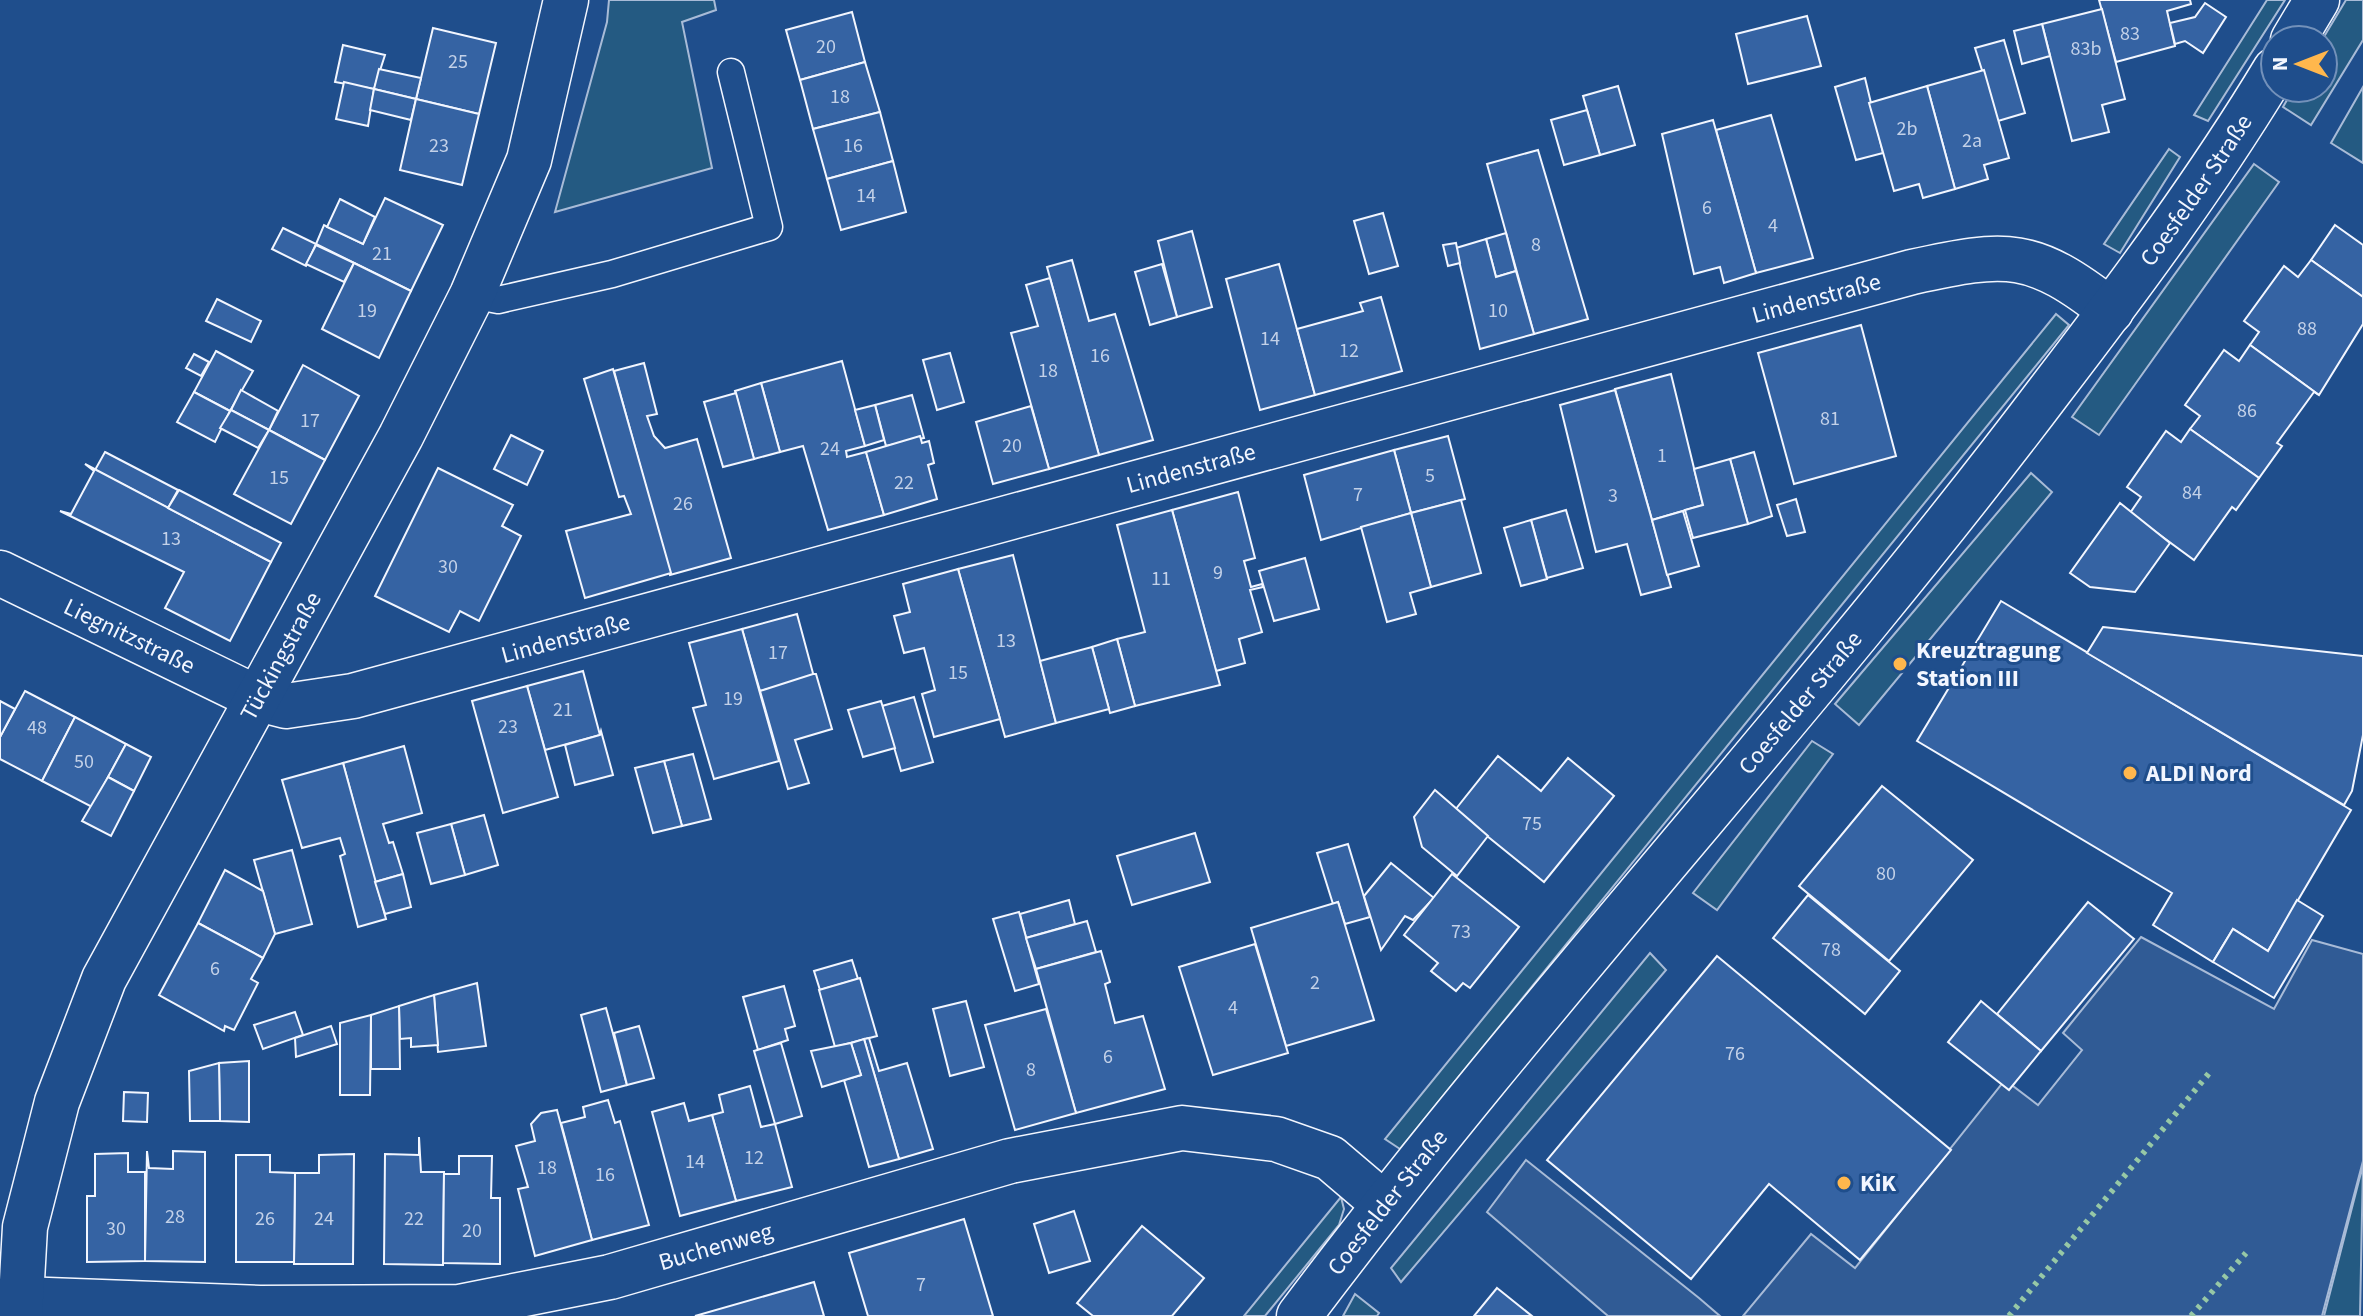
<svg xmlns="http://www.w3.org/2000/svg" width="2363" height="1316" viewBox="0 0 2363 1316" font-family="'Source Sans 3',sans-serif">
<rect width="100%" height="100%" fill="#1f4e8c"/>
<!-- green -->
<g fill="#245a82" stroke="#a8bbd7" stroke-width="2">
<polygon points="609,0 714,0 716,10 682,22 712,168 555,212 607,22"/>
<polygon points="2267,0 2285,0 2208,121 2194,115"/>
<polygon points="2346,0 2363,0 2363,40 2311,125 2283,107 2294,88 2323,88 2322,40"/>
<polygon points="2363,87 2363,163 2331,143"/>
<polygon points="2169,149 2180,157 2120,253 2104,244"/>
<polygon points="2254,164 2279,182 2099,435 2072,417"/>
<polygon points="2056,314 2069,325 1400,1149 1385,1139"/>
<polygon points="2031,473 2052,492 1859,725 1835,704"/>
<polygon points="1812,741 1833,754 1717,910 1693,893"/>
<polygon points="1650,953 1666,970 1401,1282 1391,1268"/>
<polygon points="2363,1165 2360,1316 2324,1316"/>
<polygon points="1341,1197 1344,1209 1339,1225 1265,1316 1244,1316"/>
<polygon points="1355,1294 1379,1313 1377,1316 1343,1316"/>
</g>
<!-- parking -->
<g fill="#305b95" stroke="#a8bbd7" stroke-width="2">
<polygon points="2141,937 2274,1009 2312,940 2363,954 2363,1161 2322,1316 1743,1316 1811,1234 1855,1268 2005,1080 2038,1105 2082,1050 2063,1033"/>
<polygon points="1526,1160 1699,1298 1720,1316 1608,1316 1487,1212"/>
</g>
<!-- building -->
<g fill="#3563a3" stroke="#f2f6ff" stroke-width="2">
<polygon points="2099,0 2190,0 2191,4 2167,11 2175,46 2116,62"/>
<polygon points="2205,3 2226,17 2203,53 2185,41 2175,44 2170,23 2195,17"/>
<polygon points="2102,9 2125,99 2102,105 2109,132 2072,141 2042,24"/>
<polygon points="852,12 865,62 800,80 786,30"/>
<polygon points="1807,16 1821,66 1748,84 1736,34"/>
<polygon points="2042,24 2050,56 2022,64 2014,31"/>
<polygon points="433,28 496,43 479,114 416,99"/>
<polygon points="2004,40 2025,113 1998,121 1975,48"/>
<polygon points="343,45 385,55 374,89 335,82"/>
<polygon points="865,62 880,112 813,129 800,80"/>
<polygon points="379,69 421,78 416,99 374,89"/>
<polygon points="1984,70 2009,158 1984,165 1988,179 1955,189 1927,86"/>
<polygon points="1865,78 1883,153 1856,160 1835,87"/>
<polygon points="344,82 374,89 368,126 336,119"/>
<polygon points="1618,86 1635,145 1600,155 1583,96"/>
<polygon points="1927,86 1955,189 1923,198 1919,184 1894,191 1869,103"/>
<polygon points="374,89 416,99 411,120 370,110"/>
<polygon points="416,99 479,114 462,185 400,170"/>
<polygon points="1587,110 1600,155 1564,165 1551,120"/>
<polygon points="880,112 893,161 827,179 813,129"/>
<polygon points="1771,115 1813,258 1756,273 1716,130"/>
<polygon points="1713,120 1756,273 1724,283 1720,267 1694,274 1662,134"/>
<polygon points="1538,150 1588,319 1534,334 1487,164"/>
<polygon points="893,161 906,212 841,230 827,179"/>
<polygon points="385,198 443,225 411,291 316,244 324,225 363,244"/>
<polygon points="340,199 375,217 363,244 327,227"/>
<polygon points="1383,213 1398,266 1369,274 1354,221"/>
<polygon points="2335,225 2363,245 2363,297 2311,260"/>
<polygon points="283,228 316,244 306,266 272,249"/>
<polygon points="1192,231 1212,307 1177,317 1158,241"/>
<polygon points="1506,233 1516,271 1496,277 1486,239"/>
<polygon points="1486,239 1496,277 1516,271 1534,334 1480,349 1456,248"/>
<polygon points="1456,243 1460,263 1448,266 1443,245"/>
<polygon points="316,245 354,263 344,282 306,264"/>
<polygon points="1072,260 1089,321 1115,314 1153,440 1099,455 1047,267"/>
<polygon points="2311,260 2363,297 2363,324 2319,395 2250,345 2259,332 2244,321 2284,266 2298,277"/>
<polygon points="354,263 411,291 379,358 322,329"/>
<polygon points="1162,264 1177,317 1150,325 1135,272"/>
<polygon points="1279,264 1315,395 1260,410 1226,279"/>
<polygon points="1050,278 1099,455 1049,469 1011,333 1038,326 1026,285"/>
<polygon points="1381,297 1402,371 1315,395 1297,329 1363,311 1360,303"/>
<polygon points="217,299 261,321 251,342 206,321"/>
<polygon points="1861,325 1896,456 1794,484 1758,353"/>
<polygon points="2250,345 2319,395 2314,392 2277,443 2282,446 2259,478 2190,429 2200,416 2185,405 2224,350 2239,361"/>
<polygon points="216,351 253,371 230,411 194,392"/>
<polygon points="950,353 964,402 937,410 923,360"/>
<polygon points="194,354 209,362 201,376 186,368"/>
<polygon points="842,361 865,446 846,451 847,457 866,452 884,515 828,530 803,446 780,452 761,383"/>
<polygon points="644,363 657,414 647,416 654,436 665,448 697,439 731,558 670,575 614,371"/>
<polygon points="303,365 359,396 325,460 269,430"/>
<polygon points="613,369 671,573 585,598 566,531 631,514 624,496 619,497 584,379"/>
<polygon points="1671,374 1703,505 1652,520 1615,389"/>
<polygon points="761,383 780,452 754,459 735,391"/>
<polygon points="241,390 278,411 269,430 231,410"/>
<polygon points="1615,390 1671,587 1641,595 1627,544 1596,552 1560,405"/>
<polygon points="194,392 230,411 215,442 177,422"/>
<polygon points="736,393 754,459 723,467 704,402"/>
<polygon points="912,395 924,438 886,446 875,405"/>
<polygon points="875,405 884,440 865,446 855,410"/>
<polygon points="1031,406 1049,469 993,484 976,422"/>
<polygon points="231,410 269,430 258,448 220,428"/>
<polygon points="2190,429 2259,478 2236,510 2232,507 2194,560 2130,513 2141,497 2127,487 2166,431 2181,442"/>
<polygon points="269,430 325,460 291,524 234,494"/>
<polygon points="511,435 543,451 527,485 494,469"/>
<polygon points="920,436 922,443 929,441 934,463 928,465 937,499 884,515 866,452"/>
<polygon points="1448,436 1465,499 1411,513 1394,450"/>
<polygon points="1394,450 1411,513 1321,540 1304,475"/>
<polygon points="105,452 178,490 168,508 95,470"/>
<polygon points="1754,452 1772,516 1748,524 1730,459"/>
<polygon points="1730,459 1748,524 1693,538 1685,510 1703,505 1694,469"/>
<polygon points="85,464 271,562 230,641 165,608 184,572 60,511 71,514 94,471"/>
<polygon points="438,468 513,505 502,526 521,536 479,621 460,611 449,632 375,596"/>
<polygon points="179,490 281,543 271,562 168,508"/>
<polygon points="1238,492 1255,558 1244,561 1251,587 1262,584 1263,587 1250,590 1262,632 1239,639 1245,663 1216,671 1172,510"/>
<polygon points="1796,499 1805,532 1787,536 1777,505"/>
<polygon points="1461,500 1481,573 1431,587 1411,513"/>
<polygon points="2120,503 2170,543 2135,592 2090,587 2070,573"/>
<polygon points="1172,510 1220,685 1135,706 1117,639 1145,632 1117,525"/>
<polygon points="1566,510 1583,568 1547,578 1531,520"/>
<polygon points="1683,511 1699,566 1667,575 1652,520"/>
<polygon points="1411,513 1431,587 1410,593 1416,614 1387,622 1361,527"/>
<polygon points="1531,520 1547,579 1521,586 1504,528"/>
<polygon points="1013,555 1056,723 1005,737 958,569"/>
<polygon points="1305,558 1319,609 1274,621 1259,571"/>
<polygon points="958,569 1000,719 934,737 922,694 935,690 924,648 904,653 894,616 910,612 903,584"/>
<polygon points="2001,601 2351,810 2268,951 2233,929 2213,962 2153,925 2172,893 1917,741"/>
<polygon points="797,614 814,677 760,691 742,629"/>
<polygon points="2103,627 2363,656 2363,735 2352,791 2344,805 2087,653"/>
<polygon points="742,629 779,761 714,779 693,708 706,705 689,643"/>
<polygon points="1117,639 1135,706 1110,713 1092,647"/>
<polygon points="1092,647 1109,709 1056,723 1040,661"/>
<polygon points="583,671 600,735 545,750 527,686"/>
<polygon points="813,674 816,674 832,729 795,740 809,783 788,789 760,691"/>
<polygon points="527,686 558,797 503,813 472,701"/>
<polygon points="25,691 75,717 42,781 0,759 0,737"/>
<polygon points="914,697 933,762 901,771 882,706"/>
<polygon points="0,701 15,709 0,737"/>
<polygon points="881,701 895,748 863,757 848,710"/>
<polygon points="75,717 126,744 92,807 42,781"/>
<polygon points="601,731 613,775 575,785 565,745 600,735"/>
<polygon points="126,744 151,757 134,791 108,777"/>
<polygon points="404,746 422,813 383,824 389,843 393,842 403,874 375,882 343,763"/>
<polygon points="693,754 711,819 682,826 664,761"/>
<polygon points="1498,756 1541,791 1568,758 1614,796 1544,882 1455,810"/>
<polygon points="664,761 682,826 653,833 635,768"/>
<polygon points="343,763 386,919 358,927 340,856 345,854 340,838 302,848 282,780"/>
<polygon points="108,777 134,791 111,836 82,821"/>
<polygon points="1882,786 1973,860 1889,961 1799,886"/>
<polygon points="1435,790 1488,836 1457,876 1422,847 1414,817"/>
<polygon points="484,815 498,865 465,875 451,824"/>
<polygon points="451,824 465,875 431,884 417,833"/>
<polygon points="1195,833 1210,882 1132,905 1117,856"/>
<polygon points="1348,844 1370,917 1345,924 1338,902 1333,904 1317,853"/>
<polygon points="292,850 312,924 275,934 254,860"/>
<polygon points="1391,863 1434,898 1413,920 1405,916 1381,950 1364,896"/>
<polygon points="225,870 263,891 275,934 263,958 198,923"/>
<polygon points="403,874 411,907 385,914 375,882"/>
<polygon points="1452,874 1519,927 1470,988 1463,983 1456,991 1431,971 1438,963 1404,935"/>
<polygon points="1808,895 1900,971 1865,1014 1773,938"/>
<polygon points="1069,900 1075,924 1026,938 1020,914"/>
<polygon points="2297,900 2323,916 2274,998 2213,962 2233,929 2268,951"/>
<polygon points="1338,902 1374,1020 1286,1046 1251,928"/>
<polygon points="2088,902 2134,939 2041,1051 1997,1014"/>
<polygon points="1019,912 1039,984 1015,991 993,919"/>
<polygon points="1087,921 1096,952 1036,969 1026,938"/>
<polygon points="198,923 263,958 251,979 258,983 234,1030 225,1026 224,1031 159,995"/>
<polygon points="1255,944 1288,1053 1213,1075 1179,967"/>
<polygon points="1101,951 1110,982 1105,984 1115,1023 1143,1016 1165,1089 1076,1113 1036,969"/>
<polygon points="1717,956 1951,1150 1860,1260 1769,1184 1691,1279 1547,1160"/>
<polygon points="852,960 858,979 820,990 814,971"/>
<polygon points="860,978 877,1036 835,1047 819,990"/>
<polygon points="477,983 486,1046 438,1052 434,995"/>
<polygon points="784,986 795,1026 785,1029 788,1040 758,1050 743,997"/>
<polygon points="434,995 438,1045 411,1047 411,1038 400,1039 399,1006"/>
<polygon points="966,1001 984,1067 950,1076 933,1009"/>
<polygon points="1981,1001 2041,1051 2009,1090 1948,1042"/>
<polygon points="399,1006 400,1069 371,1069 371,1015"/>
<polygon points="606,1008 627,1085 601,1092 581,1015"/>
<polygon points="1046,1009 1076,1113 1015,1130 985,1025"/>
<polygon points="295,1012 303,1035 263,1049 254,1025"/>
<polygon points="371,1015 370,1095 340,1095 340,1023"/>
<polygon points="331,1026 337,1044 296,1057 295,1038"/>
<polygon points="639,1026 654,1078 627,1085 614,1033"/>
<polygon points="869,1038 879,1071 907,1063 933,1149 899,1159 864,1039"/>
<polygon points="864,1039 899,1159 869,1167 844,1080 861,1075 851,1043"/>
<polygon points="781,1043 802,1116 775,1124 754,1051"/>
<polygon points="851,1043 861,1075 822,1087 811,1051"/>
<polygon points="249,1061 249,1122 220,1121 219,1063"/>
<polygon points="219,1063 220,1121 190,1121 189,1071"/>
<polygon points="750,1086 761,1127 775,1124 792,1187 736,1201 712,1115 723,1112 719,1095"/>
<polygon points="124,1092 148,1093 147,1122 123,1121"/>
<polygon points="608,1100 615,1123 620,1121 649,1225 592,1240 561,1123 585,1117 583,1107"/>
<polygon points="684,1103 689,1121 712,1115 736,1201 680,1216 652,1112"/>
<polygon points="557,1110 592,1240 535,1256 518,1189 528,1187 516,1146 535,1141 531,1124 541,1113"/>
<polygon points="419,1137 421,1172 444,1172 443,1265 384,1264 385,1154 419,1155"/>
<polygon points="147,1151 149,1168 173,1169 173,1151 205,1152 205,1262 145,1261"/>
<polygon points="128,1153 128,1172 145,1172 145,1261 87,1262 87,1196 95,1196 95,1154"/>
<polygon points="354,1154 353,1264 294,1264 295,1173 319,1173 319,1155"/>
<polygon points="236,1155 270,1155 270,1172 295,1173 294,1262 236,1262"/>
<polygon points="459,1156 492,1156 491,1198 500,1198 500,1264 443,1263 444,1174 459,1174"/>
<polygon points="1074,1211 1090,1261 1049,1273 1034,1224"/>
<polygon points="964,1219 993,1316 868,1316 849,1253"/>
<polygon points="1142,1226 1204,1278 1172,1316 1093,1316 1077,1303"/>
<polygon points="814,1282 824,1316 695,1316"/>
<polygon points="1497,1288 1532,1316 1474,1316"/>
</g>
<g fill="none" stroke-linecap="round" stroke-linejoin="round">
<!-- service casing -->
<g stroke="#f2f6ff" stroke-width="29">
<polyline id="service" points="472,295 498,300 612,274 769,227 731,72"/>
</g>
<!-- minor casing -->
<g stroke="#f2f6ff" stroke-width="47">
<g id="minor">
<polyline points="2293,40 2317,0"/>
<path id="s1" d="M0,573l259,126 27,7 67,-10 1559,-424c96,-21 120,-23 199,39"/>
<path id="s2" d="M21,1299l239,9 199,-1 151,-30 400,-116 172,-33 94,11 54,19 54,46"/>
<path id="s3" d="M20,1316l5,-89 32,-125 47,-123 297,-543 71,-141 57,-135 37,-160"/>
<path id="s4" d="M1299,1316c239,-318 512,-609 752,-927 79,-103 157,-208 224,-319"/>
</g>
</g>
<!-- service -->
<use href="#service" stroke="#1f4e8c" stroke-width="26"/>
<!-- minor -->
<use href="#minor" stroke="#1f4e8c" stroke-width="44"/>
<!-- hedge -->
<g stroke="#97c8a6" stroke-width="6" stroke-dasharray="4 6" stroke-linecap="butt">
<polyline points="2009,1316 2210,1072"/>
<polyline points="2191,1316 2246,1253"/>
</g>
</g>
<!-- markers -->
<g fill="#ffb74d" stroke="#1f4e8c" stroke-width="3">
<circle cx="1900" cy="664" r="8"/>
<circle cx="2130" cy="773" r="8"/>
<circle cx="1844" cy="1183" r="8"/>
</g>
<g text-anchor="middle" stroke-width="6" stroke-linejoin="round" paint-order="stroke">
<!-- number labels -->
<g font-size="20" fill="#c3d1e8">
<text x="2130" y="40">83</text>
<text x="826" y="53">20</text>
<text x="2086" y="55">83b</text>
<text x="458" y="68">25</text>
<text x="840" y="103">18</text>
<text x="1907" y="135">2b</text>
<text x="1972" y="147">2a</text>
<text x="439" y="152">23</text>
<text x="853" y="152">16</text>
<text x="866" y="202">14</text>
<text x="1707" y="214">6</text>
<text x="1773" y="232">4</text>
<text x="1536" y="251">8</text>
<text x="382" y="260">21</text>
<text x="367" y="317">19</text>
<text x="1498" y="317">10</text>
<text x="2307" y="335">88</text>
<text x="1270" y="345">14</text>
<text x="1349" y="357">12</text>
<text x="1100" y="362">16</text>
<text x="1048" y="377">18</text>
<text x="2247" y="417">86</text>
<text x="1830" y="425">81</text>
<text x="310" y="427">17</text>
<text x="1012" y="452">20</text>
<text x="830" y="455">24</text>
<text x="1662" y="462">1</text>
<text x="1430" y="482">5</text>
<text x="279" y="484">15</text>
<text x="904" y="489">22</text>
<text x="2192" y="499">84</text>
<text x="1358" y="501">7</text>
<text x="1613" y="502">3</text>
<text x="683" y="510">26</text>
<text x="171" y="545">13</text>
<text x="448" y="573">30</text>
<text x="1218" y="579">9</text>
<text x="1161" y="585">11</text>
<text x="1006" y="647">13</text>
<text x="778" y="659">17</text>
<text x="958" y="679">15</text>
<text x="733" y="705">19</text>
<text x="563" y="716">21</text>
<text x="508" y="733">23</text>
<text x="37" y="734">48</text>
<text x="84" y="768">50</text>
<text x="1532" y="830">75</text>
<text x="1886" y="880">80</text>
<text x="1461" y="938">73</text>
<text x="1831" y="956">78</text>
<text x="215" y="975">6</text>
<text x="1315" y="989">2</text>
<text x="1233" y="1014">4</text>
<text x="1735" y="1060">76</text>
<text x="1108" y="1063">6</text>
<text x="1031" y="1076">8</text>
<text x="754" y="1164">12</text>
<text x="695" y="1168">14</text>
<text x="547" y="1174">18</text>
<text x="605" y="1181">16</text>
<text x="175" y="1223">28</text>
<text x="265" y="1225">26</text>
<text x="324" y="1225">24</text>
<text x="414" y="1225">22</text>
<text x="116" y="1235">30</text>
<text x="472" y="1237">20</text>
<text x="921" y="1291">7</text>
</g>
<!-- street labels -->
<g font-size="24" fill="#f2f6ff" stroke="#1f4e8c">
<text dy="8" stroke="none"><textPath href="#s4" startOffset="1440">Coesfelder Straße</textPath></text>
<text dy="8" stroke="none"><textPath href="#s1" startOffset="1900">Lindenstraße</textPath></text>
<text dy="8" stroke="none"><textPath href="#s1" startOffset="1252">Lindenstraße</textPath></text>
<text dy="8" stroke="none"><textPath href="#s1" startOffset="144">Liegnitzstraße</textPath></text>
<text dy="8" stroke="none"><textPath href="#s1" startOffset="604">Lindenstraße</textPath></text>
<text dy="8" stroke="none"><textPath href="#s3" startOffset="718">Tückingstraße</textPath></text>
<text dy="8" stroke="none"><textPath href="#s4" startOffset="792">Coesfelder Straße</textPath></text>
<text dy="8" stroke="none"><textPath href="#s4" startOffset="144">Coesfelder Straße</textPath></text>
<text dy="8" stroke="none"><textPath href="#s2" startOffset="702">Buchenweg</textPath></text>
</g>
<!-- poi labels -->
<g font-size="24" font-weight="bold" fill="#f2f6ff" stroke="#1f4e8c" text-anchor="start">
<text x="1916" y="658">Kreuztragung<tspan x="1916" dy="28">Station III</tspan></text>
<text x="2146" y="781">ALDI Nord</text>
<text x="1860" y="1191">KiK</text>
</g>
</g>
<!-- north arrow -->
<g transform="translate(2299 64) rotate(270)"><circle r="38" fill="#1f4e8c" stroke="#7391ba" stroke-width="2"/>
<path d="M0-6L14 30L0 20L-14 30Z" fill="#ffb74d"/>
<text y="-12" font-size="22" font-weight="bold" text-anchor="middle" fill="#f2f6ff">N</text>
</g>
</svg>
